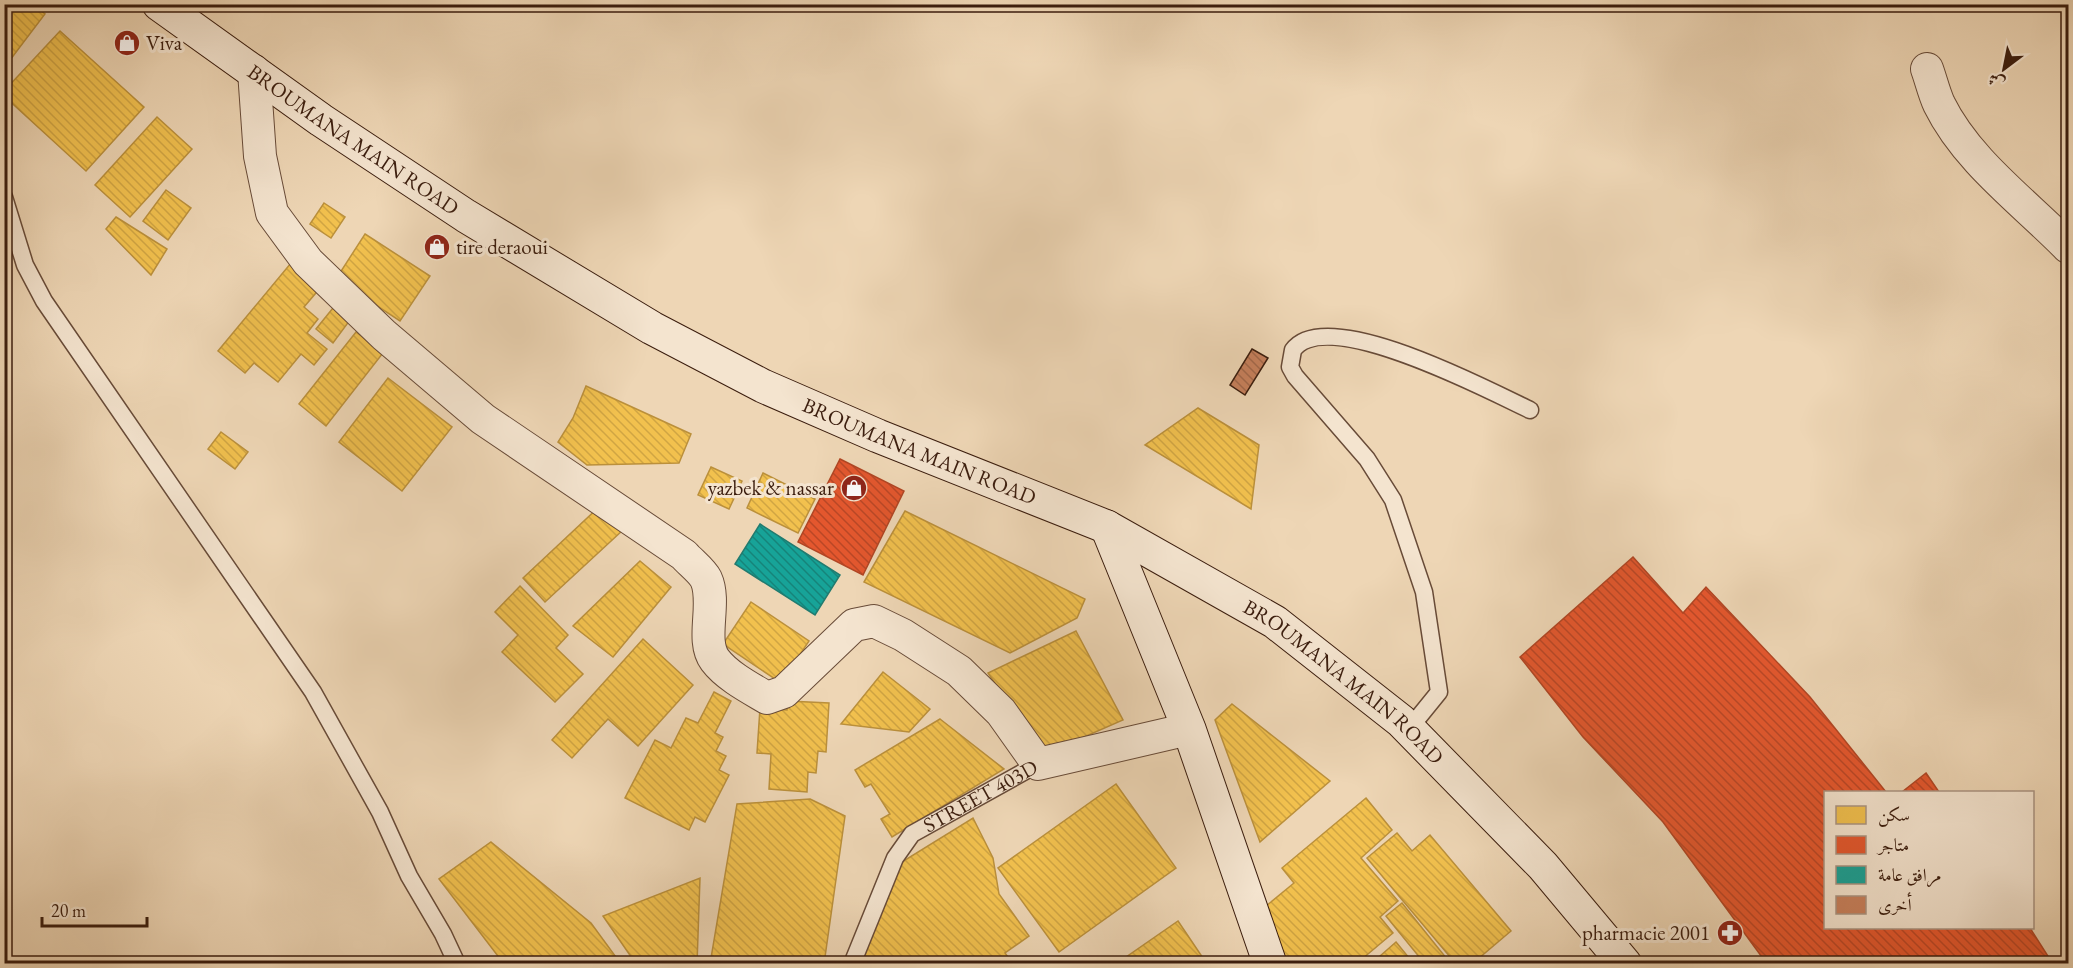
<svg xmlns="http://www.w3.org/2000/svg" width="2073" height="968" viewBox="0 0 2073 968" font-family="'EB Garamond',Amiri,serif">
<defs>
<pattern id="homes-back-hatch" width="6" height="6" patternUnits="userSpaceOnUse" patternTransform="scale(1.5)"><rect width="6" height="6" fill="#f2c14e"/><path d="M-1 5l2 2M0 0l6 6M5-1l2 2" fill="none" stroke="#d0a543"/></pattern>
<pattern id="shops-back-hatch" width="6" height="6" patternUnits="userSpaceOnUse" patternTransform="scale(1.5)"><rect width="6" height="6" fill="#e4572e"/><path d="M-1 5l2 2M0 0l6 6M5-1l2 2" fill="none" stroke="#ba4726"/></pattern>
<pattern id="public-back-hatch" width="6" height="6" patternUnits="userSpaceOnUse" patternTransform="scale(1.5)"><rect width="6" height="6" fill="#17a398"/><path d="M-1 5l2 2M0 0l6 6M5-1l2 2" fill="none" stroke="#16847a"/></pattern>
<pattern id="building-back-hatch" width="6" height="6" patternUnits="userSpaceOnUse" patternTransform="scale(1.5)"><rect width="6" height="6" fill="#c7805c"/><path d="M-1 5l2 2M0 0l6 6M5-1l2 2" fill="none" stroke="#a3684a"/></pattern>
</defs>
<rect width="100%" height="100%" fill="#eed6b5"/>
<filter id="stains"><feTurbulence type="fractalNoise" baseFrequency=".00333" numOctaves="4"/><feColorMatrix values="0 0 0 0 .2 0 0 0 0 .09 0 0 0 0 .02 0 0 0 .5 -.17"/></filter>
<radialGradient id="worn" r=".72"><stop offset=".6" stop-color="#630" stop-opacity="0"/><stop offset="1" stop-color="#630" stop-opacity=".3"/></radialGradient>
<!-- homes -->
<g fill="url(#homes-back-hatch)" stroke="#bb903b" stroke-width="1.5">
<polygon points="4,4 32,4 45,14 4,68"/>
<polygon points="60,31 144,107 86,171 4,96 4,91"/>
<polygon points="157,117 192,149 130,217 95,185"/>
<polygon points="166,190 191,208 168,240 143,221"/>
<polygon points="324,203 345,217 331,238 310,224"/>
<polygon points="116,217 167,249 151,275 106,229"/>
<polygon points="365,234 430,276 400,321 336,279"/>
<polygon points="291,263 321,287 304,307 318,319 307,333 327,349 314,365 301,354 278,382 254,363 245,373 218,351"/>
<polygon points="337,303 353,316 333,343 316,329"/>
<polygon points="356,332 383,353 326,426 299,404"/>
<polygon points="388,378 452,427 402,491 339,442"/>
<polygon points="586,386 691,434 679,463 587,465 558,442 573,418"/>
<polygon points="1198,408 1259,445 1251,509 1145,445"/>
<polygon points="221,432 248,452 235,469 208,449"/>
<polygon points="711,467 742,481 729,509 698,495"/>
<polygon points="763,473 815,499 798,533 747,508"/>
<polygon points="601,505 623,530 545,602 523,578"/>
<polygon points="905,511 1085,599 1077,618 1010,653 864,582"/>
<polygon points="640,561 671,587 613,657 573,626"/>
<polygon points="520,586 568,635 556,648 583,674 555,702 502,652 518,635 495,612"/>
<polygon points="751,602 809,641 781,683 723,644"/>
<polygon points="1076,631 1123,720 1043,755 988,673"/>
<polygon points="643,639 693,685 638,746 608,719 572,758 552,740"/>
<polygon points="883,672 930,709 909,732 841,724"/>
<polygon points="714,692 731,701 715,733 723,737 716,751 726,756 719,770 729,775 705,822 695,817 689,830 625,798 655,740 671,748 686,718 698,723"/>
<polygon points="788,701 829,703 826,752 818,751 816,773 808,772 807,792 769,789 771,754 757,753 760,708 787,710"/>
<polygon points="1232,704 1330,781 1260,842 1215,720"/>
<polygon points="940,719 1004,769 892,837 881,819 890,814 871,784 865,787 855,770"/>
<polygon points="1116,784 1176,868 1059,952 998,868"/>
<polygon points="1366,798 1392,830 1361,858 1398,901 1380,917 1393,933 1356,964 1281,964 1260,911 1294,883 1282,868"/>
<polygon points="810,799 845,816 824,964 710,964 737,804"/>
<polygon points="973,818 993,858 999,894 1029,936 1005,953 1013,964 860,964 897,865"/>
<polygon points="1397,833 1412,851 1430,835 1511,931 1472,964 1456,964 1367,858"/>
<polygon points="491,842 591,923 621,964 504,964 439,879"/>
<polygon points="700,878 697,964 636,964 603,916"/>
<polygon points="1402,903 1451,964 1425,964 1386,916"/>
<polygon points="1178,921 1207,964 1116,964"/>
<polygon points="1396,942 1414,964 1371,964"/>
</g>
<!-- shops -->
<g fill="url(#shops-back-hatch)" stroke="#b14624" stroke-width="1.5">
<polygon points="840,459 904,491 863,575 798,542"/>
<polygon points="1633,557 1683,613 1706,587 1810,697 1886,792 1826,792 1826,928 2030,928 2053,964 1767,964 1663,822 1583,737 1520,657"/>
<polygon points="1926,773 1939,792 1902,792"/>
</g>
<!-- public -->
<polygon fill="url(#public-back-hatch)" stroke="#227b6f" stroke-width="1.5" points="760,524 840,575 815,615 735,564"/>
<!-- building -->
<polygon fill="url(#building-back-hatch)" stroke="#3b1d0e" stroke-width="1.5" points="1252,349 1268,358 1245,395 1230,385"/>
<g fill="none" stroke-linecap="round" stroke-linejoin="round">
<!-- lane casing -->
<g stroke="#684b38" stroke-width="19">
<g id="lane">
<polyline points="4,197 25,265 44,301 313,692 380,812 409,876 443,934 457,964"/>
<path d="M1409,729l30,-37 -15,-100 -31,-92 -26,-41 -72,-83 -5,-9 3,-17c33,-46 197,41 237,60"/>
<path id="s1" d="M852,964l43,-106 17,-24 126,-70"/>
</g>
</g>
<!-- street casing -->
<g stroke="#684b38" stroke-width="34">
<g id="street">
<path d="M1927,69c4,11 7,24 12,35 28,57 85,98 129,143"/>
<path d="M254,71l6,85 12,57 36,49 76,73 99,84 201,136c6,7 18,16 22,24 11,24 -6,61 9,81 12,16 35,28 52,38l17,-6 70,-67 20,-4 29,14 56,36 42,41 37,52 151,-35"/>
</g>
</g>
<!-- secondary casing -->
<g stroke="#3b1d0e" stroke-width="35">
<g id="secondary">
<path id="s2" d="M159,4l162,116 145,96 186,112 111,58 115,50 229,91 168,95 126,99 142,145 82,98"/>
<polyline points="1107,527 1189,729 1270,964"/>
</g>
</g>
<!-- lane -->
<use href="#lane" stroke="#f4e4cf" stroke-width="16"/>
<!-- street -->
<use href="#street" stroke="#f4e4cf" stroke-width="32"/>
<!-- secondary -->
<use href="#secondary" stroke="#f4e4cf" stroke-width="33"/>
</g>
<!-- icons -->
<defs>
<g id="shop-disc" transform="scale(1.35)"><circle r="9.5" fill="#8f2418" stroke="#f4e4cf"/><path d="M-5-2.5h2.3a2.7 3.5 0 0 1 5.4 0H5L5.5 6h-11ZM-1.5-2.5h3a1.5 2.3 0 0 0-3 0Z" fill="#fff"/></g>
<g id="pharmacy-disc" transform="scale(1.35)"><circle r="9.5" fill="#8f2418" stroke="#f4e4cf"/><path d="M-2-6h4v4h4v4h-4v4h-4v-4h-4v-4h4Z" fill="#fff"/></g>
</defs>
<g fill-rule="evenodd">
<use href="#shop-disc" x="127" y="43"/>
<use href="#shop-disc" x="437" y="247"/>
<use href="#shop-disc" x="854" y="488"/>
<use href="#pharmacy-disc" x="1730" y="933"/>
</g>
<g text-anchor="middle" stroke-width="6" stroke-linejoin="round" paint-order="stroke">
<!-- poi labels -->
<g font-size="21" fill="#3b1d0e" stroke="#f4e4cf" text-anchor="start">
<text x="146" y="50">Viva</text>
<text x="456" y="254">tire deraoui</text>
<text x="834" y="495" text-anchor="end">yazbek &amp; nassar</text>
<text x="1710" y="940" text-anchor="end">pharmacie 2001</text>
</g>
<!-- street labels -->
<g font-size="21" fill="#3b1d0e" stroke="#f4e4cf">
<text dy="7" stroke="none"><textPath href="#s2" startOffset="237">BROUMANA MAIN ROAD</textPath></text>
<text dy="7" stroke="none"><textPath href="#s2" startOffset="885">BROUMANA MAIN ROAD</textPath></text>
<text dy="7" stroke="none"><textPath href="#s2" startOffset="1371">BROUMANA MAIN ROAD</textPath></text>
<text dy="7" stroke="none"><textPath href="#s1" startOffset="222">STREET 403D</textPath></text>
</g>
</g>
<!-- margin -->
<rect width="2073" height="968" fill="none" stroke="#eed6b5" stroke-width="24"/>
<rect x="6" y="6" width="2061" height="956" fill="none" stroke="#3b1d0e" stroke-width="3"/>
<rect x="12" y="12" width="2049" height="944" fill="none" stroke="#3b1d0e" stroke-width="1.5"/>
<!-- legend -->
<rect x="1824" y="791" width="210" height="138" fill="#f4e4cf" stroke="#aa9482" stroke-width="1.5"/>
<rect x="1836" y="806" width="30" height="18" fill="#f2c14e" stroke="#aa9482" stroke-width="1.5"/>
<text x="1878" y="821" font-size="18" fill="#3b1d0e">سكن</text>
<rect x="1836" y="836" width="30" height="18" fill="#e4572e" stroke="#aa9482" stroke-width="1.5"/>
<text x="1878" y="851" font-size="18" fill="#3b1d0e">متاجر</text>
<rect x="1836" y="866" width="30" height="18" fill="#17a398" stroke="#aa9482" stroke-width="1.5"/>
<text x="1878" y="881" font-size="18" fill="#3b1d0e">مرافق عامة</text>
<rect x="1836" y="896" width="30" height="18" fill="#c7805c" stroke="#aa9482" stroke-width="1.5"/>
<text x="1878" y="911" font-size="18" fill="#3b1d0e">أخرى</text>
<!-- north arrow -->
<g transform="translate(2004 69) rotate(212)" stroke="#f4e4cf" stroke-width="4.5" paint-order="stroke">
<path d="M0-4.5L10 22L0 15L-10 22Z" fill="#3b1d0e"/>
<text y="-9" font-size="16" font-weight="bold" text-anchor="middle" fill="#3b1d0e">ش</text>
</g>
<!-- scale -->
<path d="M42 917v9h105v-9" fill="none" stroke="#3b1d0e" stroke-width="3"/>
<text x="51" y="917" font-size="18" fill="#3b1d0e" stroke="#f4e4cf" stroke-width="4.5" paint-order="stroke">20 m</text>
<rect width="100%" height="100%" filter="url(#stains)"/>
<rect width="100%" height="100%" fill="url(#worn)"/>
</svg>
